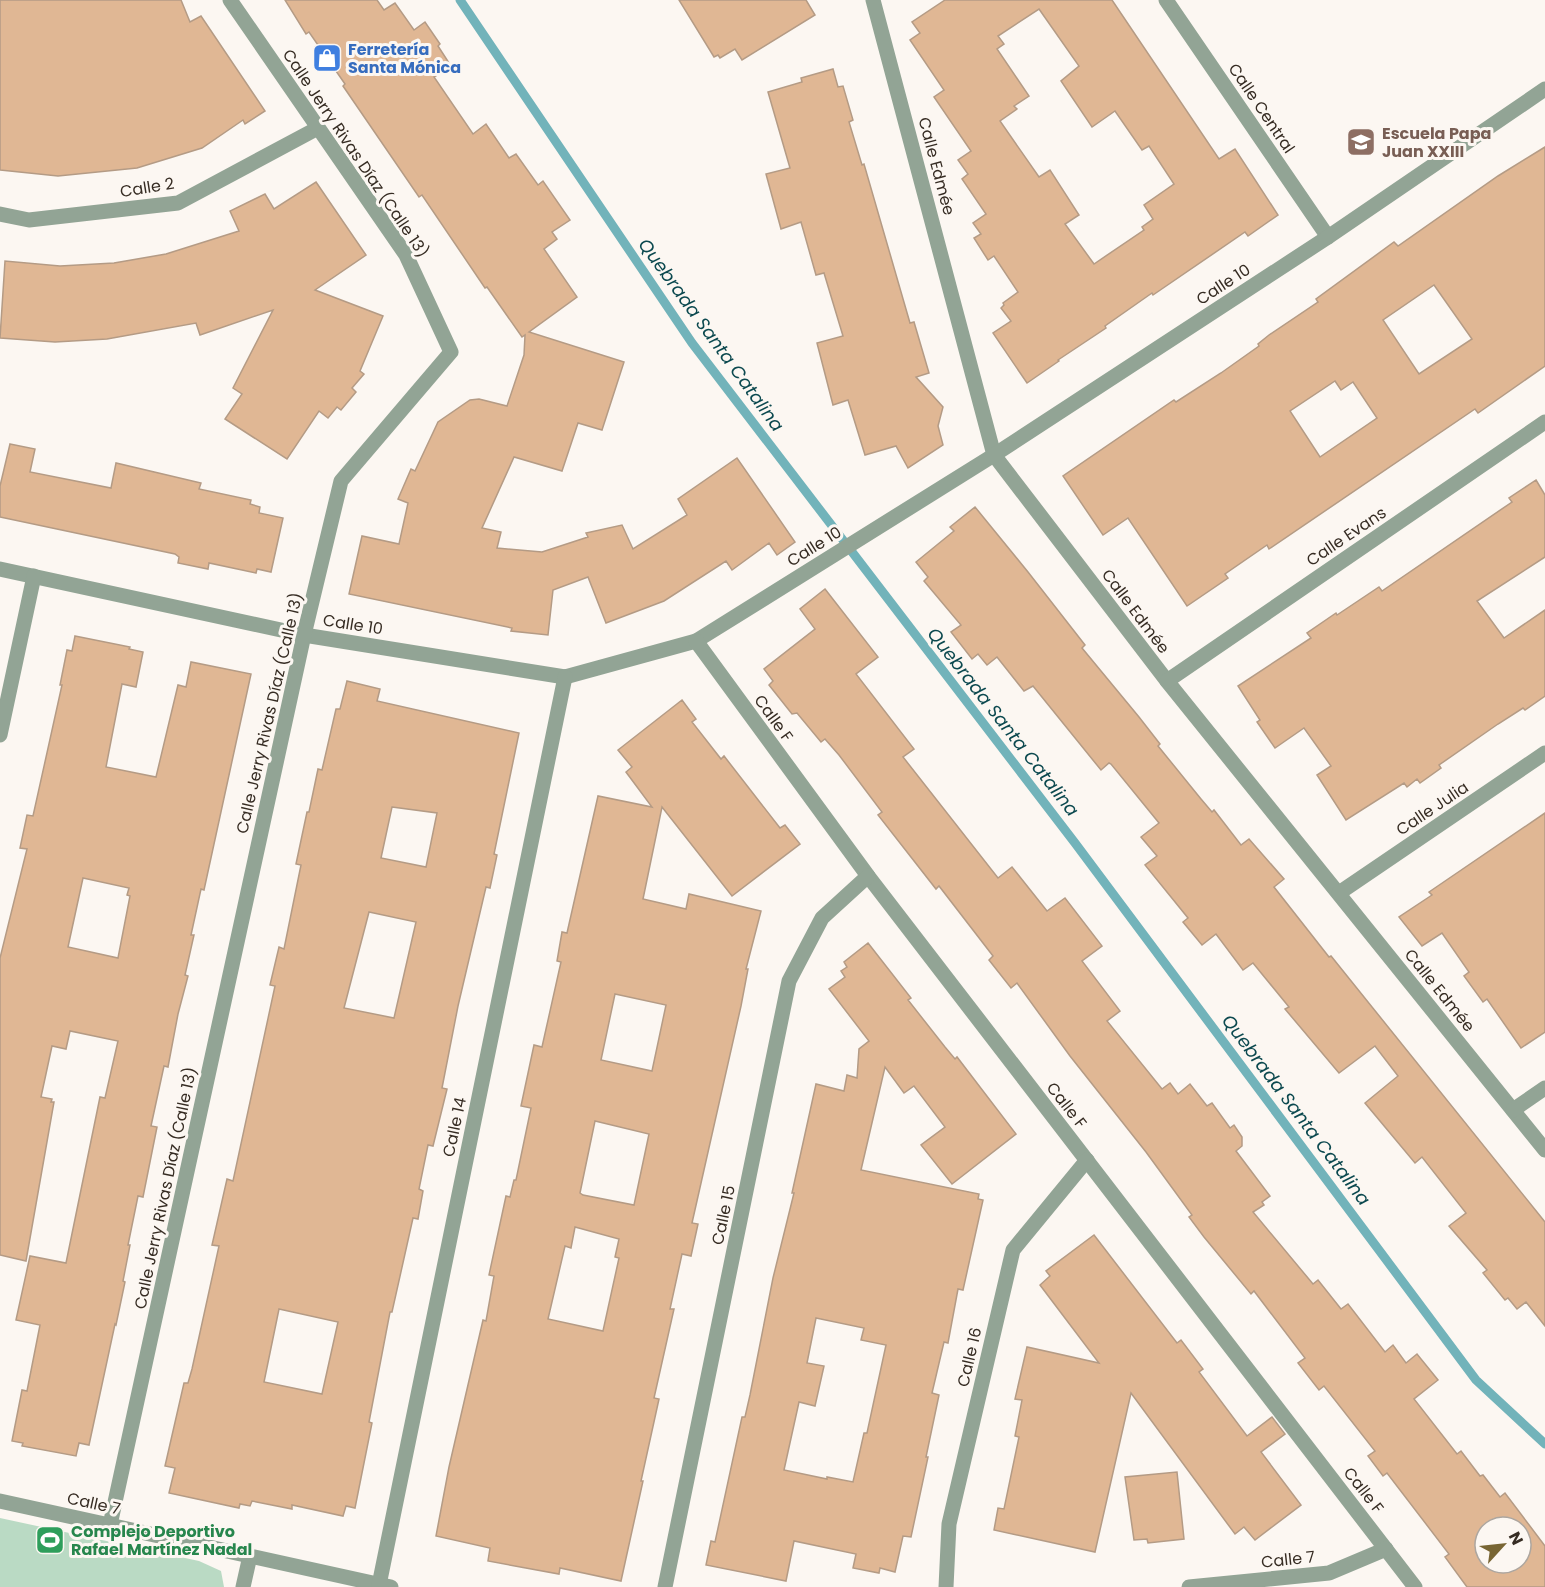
<svg xmlns="http://www.w3.org/2000/svg" width="1545" height="1587" viewBox="0 0 1545 1587" font-family="Poppins,sans-serif">
<rect width="100%" height="100%" fill="#fcf7f2"/>
<!-- green -->
<polygon fill="#badac4" points="0,1518 199,1561 221,1571 224,1587 0,1587"/>
<g fill="none" stroke-linecap="round" stroke-linejoin="round">
<!-- stream -->
<polyline stroke="#72b3ba" stroke-width="9" points="460,0 692,343 1075,843 1476,1380 1545,1444"/>
</g>
<!-- building -->
<g fill="#e0b794" stroke="#b49b85" stroke-width="1.5" fill-rule="evenodd">
<polygon points="0,0 181,0 190,22 201,16 265,111 245,124 243,120 202,148 137,168 58,176 0,170"/>
<polygon points="285,0 377,0 384,10 395,3 414,30 425,22 440,44 438,46 451,66 434,77 473,134 486,124 509,158 516,154 538,185 543,181 570,220 552,232 557,239 544,249 577,297 529,332 624,362 602,430 578,423 562,471 514,457 482,528 501,532 497,548 542,552 588,537 586,533 622,525 633,549 687,515 678,499 737,458 795,542 777,555 769,543 732,570 726,561 664,601 606,623 588,577 553,590 548,635 511,631 512,628 349,594 362,536 399,544 408,503 398,499 411,469 415,471 438,422 470,400 479,399 507,406 524,355 525,335 522,337 487,287 485,288 422,195 419,197 343,86 345,84 309,32 306,34"/>
<polygon points="679,0 806,0 815,15 742,60 735,49 720,58 718,55 714,57"/>
<path d="M945,0h167l107,159 16,-10 43,66 -30,21 -3,-4 -92,63 -1,-2 -47,33 1,2 -48,32 1,1 -32,22 -34,-50 18,-12 -10,-13 3,-3 -1,-2 15,-11 -24,-36 -6,4 -14,-22 7,-4 -8,-11 13,-9 -24,-35 6,-5 -10,-14 13,-9 -37,-54 10,-7 -34,-50 10,-7 -8,-11zM1039,9l40,57 -18,15 31,46 23,-16 27,39 7,-4 25,38 -30,21 9,14 -11,8 2,3 -50,34 -29,-40 14,-9 -29,-45 -11,7 -39,-56 17,-12 -3,-3 15,-10 -32,-47 7,-5 -6,-8z"/>
<polygon points="833,69 838,87 843,86 853,120 849,122 862,165 864,164 910,323 914,322 929,373 916,377 943,407 938,426 943,445 908,468 896,446 865,455 848,400 833,405 817,343 843,336 824,273 816,275 801,222 781,229 766,174 790,168 768,92 802,82 801,78"/>
<path d="M1545,147v219l-67,47 -3,-4 -206,140 -2,-4 -42,29 3,4 -41,28 -59,-88 -25,17 -40,-59 111,-76 2,2 45,-29 38,-27 -1,-2 11,-9 49,-33 -2,-3 78,-57 4,4 100,-70zM1434,285l38,54 -53,35 -36,-54zM1335,381l6,9 12,-8 24,36 -57,39 -30,-46z"/>
<polygon points="316,182 366,255 315,290 383,316 360,371 364,374 352,388 356,392 341,410 337,407 328,418 319,411 287,459 225,419 242,394 233,388 273,310 200,335 196,323 107,339 55,342 0,338 5,261 60,266 114,263 166,254 239,231 230,211 265,194 274,209"/>
<polygon points="10,444 35,449 30,472 111,488 116,463 201,483 199,489 251,500 250,504 260,507 259,513 283,518 271,572 257,569 256,573 209,563 208,569 178,563 179,557 175,554 0,517 0,486"/>
<polygon points="1536,480 1545,495 1545,557 1477,601 1504,638 1545,610 1545,696 1525,710 1523,708 1498,724 1439,765 1441,768 1420,783 1417,779 1407,787 1404,783 1346,820 1317,775 1331,766 1304,728 1275,748 1257,722 1260,720 1238,686 1311,638 1307,633 1336,613 1337,615 1379,587 1382,591 1512,502 1509,498"/>
<polygon points="975,507 1028,572 1085,645 1082,648 1139,717 1160,744 1158,746 1201,799 1212,812 1214,810 1241,845 1249,839 1284,879 1274,887 1329,957 1331,956 1545,1222 1545,1326 1526,1302 1517,1309 1508,1298 1505,1300 1483,1273 1487,1270 1449,1226 1466,1213 1422,1157 1415,1163 1365,1103 1398,1076 1375,1046 1339,1073 1285,1009 1289,1007 1253,963 1243,970 1216,934 1202,945 1183,922 1188,918 1145,865 1157,856 1141,837 1159,823 1111,764 1109,763 1101,770 1033,686 1024,691 997,657 987,665 978,654 972,659 951,632 961,625 924,581 928,577 916,562 954,531 950,527"/>
<path d="M825,589l53,68 -22,17 58,75 -11,8 95,121 14,-11 35,44 18,-13 37,48 -20,15 38,50 -13,10 55,68 8,-6 8,11 12,-10 17,22 5,-3 18,25 4,-3 8,12v9l-6,5 34,45 -8,6 2,3 -11,7 60,72 5,-4 23,29 7,-5 37,48 8,-7 13,18 11,-9 21,26 -24,19 43,55 4,-3 19,25 3,-1 17,22 5,-4 40,53v41h-78l-22,-30 4,-3 -62,-81 -4,3 -15,-20 7,-5 -51,-65 -5,4 -21,-27 7,-5 -51,-67 -3,3 -47,-57 -15,-20 3,-2 -46,-63 -76,-96 -53,-73 -6,5 -22,-28 4,-4 -54,-70 -3,3 -58,-74 4,-3 -43,-57 -14,-16 -4,3 -24,-29 -5,1 -23,-29 4,-4 -9,-12 51,-40 -15,-20zM1485,1527h36v36h-36z"/>
<path d="M75,636l55,11 -1,2 14,3 -7,35 -14,-3 -16,83 50,10 22,-92 8,2 5,-25 60,12 -47,216 -3,-1 -10,46h3l-9,40 3,1 -10,38 -10,53 -4,-1 -13,60 6,1 -14,70 -5,-1 -10,49h2l-7,36 2,1 -9,43 -1,-1 -26,121 -10,-2 -3,13 -54,-10 1,-3 -11,-2 10,-51 5,1 13,-66 -24,-5 14,-64 36,7 34,-166 5,1 13,-57 -48,-10 -4,18 -14,-3 -11,51 11,2 -1,3h3l-28,159 -26,-6v-297l27,-109 -7,-1 7,-33 6,1 29,-131h-2l7,-35 5,1zM83,878l46,10 -2,7 3,1 -12,62 -50,-11z"/>
<path d="M347,681l33,8 -3,12 142,32 -25,121 3,1 -7,33 -4,-1 -28,119 -16,82 5,1 -14,57 -5,-1 -9,44 4,2 -5,28 -5,-1 -21,94h-2l-21,110 3,1 -17,85 -9,-2 -3,10 -51,-11v4l-40,-8 -2,5 -10,-2 -1,4 -70,-15 6,-25 -10,-2 19,-83h4l4,-14 27,-123 -7,-1 15,-66 6,2 42,-195 -5,-1 9,-38 5,2 17,-84 -5,-1 11,-52h2l9,-43 4,1 14,-61h4zM392,807l45,6 -11,54 -45,-9zM369,912l47,10 -22,96 -50,-10zM279,1309l59,13 -16,72 -58,-12z"/>
<path d="M682,700l14,19 -4,3 29,37 3,-3 56,72 5,-3 15,19 -68,52 -70,-89 -19,92 43,10 3,-15 72,17 -15,58h2l-7,37 -49,217 6,1 -7,32 -9,-2 -12,55h4l-20,89 5,1 -18,82h2l-22,100 -61,-13 -1,6 -71,-13 2,-13 -54,-12 13,-69 34,-147 3,1 8,-45 -5,-1 17,-79 4,1 4,-17h2l15,-72 -10,-2 13,-61 8,2 19,-85 -4,-1 5,-29 5,1 31,-137 54,11 -26,-35 6,-5 -14,-17zM615,994l51,11 -14,66 -51,-11zM595,1121l54,13 -15,71 -51,-10 -3,-2zM575,1227l44,12 -4,18 4,1 -16,73 -55,-12 17,-73 6,2z"/>
<polygon points="1545,813 1545,1032 1521,1048 1487,999 1483,1002 1464,976 1469,972 1442,933 1422,946 1399,917 1432,895 1429,892"/>
<path d="M868,943l43,55 -3,2 37,47 10,12 2,-2 59,77 -64,50 -31,-39 24,-18 -31,-41 -10,7 -19,-26 -24,103 118,24 -1,5 5,1 -20,90 -5,-1 -10,54 -4,-1 -12,51 7,2 -13,62h2l-17,80 -8,-1 -8,36 -15,-4 -1,5 -26,-5 3,-14 -62,-13 -8,40 -80,-16 5,-24 4,1 27,-125h3l5,-22 23,-117 21,-85h-2l24,-109 28,7 3,-16 10,3 2,-29 10,-8 -40,-52 16,-12 -4,-6 6,-4 -3,-5zM816,1318l48,10 -3,12 25,5 -19,88h-3l-11,49 -26,-5v2l-43,-9 15,-68 16,4 9,-40 -17,-3z"/>
<polygon points="1094,1235 1177,1343 1181,1340 1203,1369 1199,1372 1247,1436 1272,1417 1285,1434 1261,1452 1301,1505 1255,1540 1244,1527 1235,1534 1131,1393 1095,1552 994,1530 998,1508 1004,1509 1019,1437 1015,1436 1022,1400 1015,1399 1027,1347 1099,1363 1040,1285 1050,1276 1046,1271"/>
<polygon points="1177,1472 1184,1539 1148,1543 1147,1539 1134,1540 1125,1477"/>
</g>
<g fill="none" stroke-linecap="round" stroke-linejoin="round">
<!-- minor -->
<g stroke="#92a495" stroke-width="15">
<polyline points="873,0 994,455 1167,681 1545,1150"/>
<polyline points="1166,0 1328,237"/>
<polyline points="0,214 29,220 178,203 318,128"/>
<polyline points="0,569 304,635 565,677 696,641 994,455 1328,237 1545,89"/>
<polyline points="696,641 868,876 1415,1587"/>
<polyline points="1167,681 1545,422"/>
<polyline points="0,735 34,576"/>
<polyline points="1339,893 1545,753"/>
<polyline points="1513,1110 1545,1088"/>
<polyline points="0,1501 391,1587"/>
<polyline points="110,1525 304,635 341,481 451,352 406,255 230,0"/>
<polyline points="379,1585 565,677"/>
<polyline points="243,1587 250,1556"/>
<polyline points="665,1587 789,981 822,918 868,876"/>
<polyline points="946,1587 949,1524 1013,1250 1087,1160"/>
<polyline points="1189,1587 1329,1573 1386,1549"/>
</g>
</g>
<!-- icons -->
<defs>
<g id="shop-square" transform="scale(1.5)"><rect x="-9" y="-9" width="18" height="18" rx="4" fill="#3f7fe0" stroke="#fcf7f2"/><path d="M-5-2.5h2.3a2.7 3.5 0 0 1 5.4 0H5L5.5 6h-11ZM-1.5-2.5h3a1.5 2.3 0 0 0-3 0Z" fill="#fff"/></g>
<g id="school-square" transform="scale(1.5)"><rect x="-9" y="-9" width="18" height="18" rx="4" fill="#8d6e63" stroke="#fcf7f2"/><path d="M0-5L7-2L0 1L-7-2ZM-4 1L0 2.5L4 1V4Q0 6-4 4Z" fill="#fff"/></g>
<g id="stadium-square" transform="scale(1.5)"><rect x="-9" y="-9" width="18" height="18" rx="4" fill="#2e9e5b" stroke="#fcf7f2"/><path d="M0-5a6.5 5 0 1 0 0 10a6.5 5 0 1 0 0-10ZM-3.5-1.8h7v3.6h-7Z" fill="#fff"/></g>
</defs>
<g fill-rule="evenodd">
<use href="#shop-square" x="327" y="58"/>
<use href="#school-square" x="1361" y="142"/>
<use href="#stadium-square" x="50" y="1540"/>
</g>
<g text-anchor="middle" stroke-width="6" stroke-linejoin="round" paint-order="stroke">
<!-- shop labels -->
<g font-size="16" font-weight="bold" fill="#366cbe" stroke="#fcf7f2" text-anchor="start">
<text x="348" y="55">Ferretería<tspan x="348" dy="18">Santa Mónica</tspan></text>
</g>
<!-- street labels -->
<g font-size="16" fill="#362c23" stroke="#fcf7f2">
<text transform="translate(1262 108) rotate(56)" y="6">Calle Central</text>
<text transform="translate(356 153) rotate(56)" y="6">Calle Jerry Rivas Díaz (Calle 13)</text>
<text transform="translate(937 166) rotate(75)" y="6">Calle Edmée</text>
<text transform="translate(147 187) rotate(-9)" y="6">Calle 2</text>
<text transform="translate(1223 284) rotate(-33)" y="6">Calle 10</text>
<text transform="translate(1346 536) rotate(-34)" y="6">Calle Evans</text>
<text transform="translate(814 546) rotate(-32)" y="6">Calle 10</text>
<text transform="translate(1136 611) rotate(53)" y="6">Calle Edmée</text>
<text transform="translate(353 624) rotate(9)" y="6">Calle 10</text>
<text transform="translate(269 713) rotate(-77)" y="6">Calle Jerry Rivas Díaz (Calle 13)</text>
<text transform="translate(774 718) rotate(54)" y="6">Calle F</text>
<text transform="translate(1432 808) rotate(-34)" y="6">Calle Julia</text>
<text transform="translate(1440 990) rotate(51)" y="6">Calle Edmée</text>
<text transform="translate(1067 1105) rotate(52)" y="6">Calle F</text>
<text transform="translate(454 1127) rotate(-78)" y="6">Calle 14</text>
<text transform="translate(165 1188) rotate(-78)" y="6">Calle Jerry Rivas Díaz (Calle 13)</text>
<text transform="translate(723 1215) rotate(-78)" y="6">Calle 15</text>
<text transform="translate(969 1357) rotate(-77)" y="6">Calle 16</text>
<text transform="translate(1364 1490) rotate(52)" y="6">Calle F</text>
<text transform="translate(94 1503) rotate(12)" y="6">Calle 7</text>
<text transform="translate(1288 1559) rotate(-6)" y="6">Calle 7</text>
</g>
<!-- education labels -->
<g font-size="16" font-weight="bold" fill="#785e54" stroke="#fcf7f2" text-anchor="start">
<text x="1382" y="139">Escuela Papa<tspan x="1382" dy="18">Juan XXIII</tspan></text>
</g>
<!-- leisure labels -->
<g font-size="16" font-weight="bold" fill="#27864d" stroke="#fcf7f2" text-anchor="start">
<text x="71" y="1537">Complejo Deportivo<tspan x="71" dy="18">Rafael Martínez Nadal</tspan></text>
</g>
<!-- water labels -->
<g font-size="18" font-style="italic" fill="#0c494f" stroke="#fcf7f2">
<text transform="translate(711 335) rotate(54)" y="6">Quebrada Santa Catalina</text>
<text transform="translate(1003 722) rotate(52)" y="6">Quebrada Santa Catalina</text>
<text transform="translate(1296 1110) rotate(53)" y="6">Quebrada Santa Catalina</text>
</g>
</g>
<!-- north arrow -->
<g transform="translate(1503 1545) rotate(63)"><circle r="28" fill="#fcf7f2" stroke="#ada69f" stroke-width="1.5"/>
<path d="M0-4.5L10 22L0 15L-10 22Z" fill="#786533"/>
<text y="-9" font-size="16" font-weight="bold" text-anchor="middle" fill="#362c23">N</text>
</g>
</svg>
